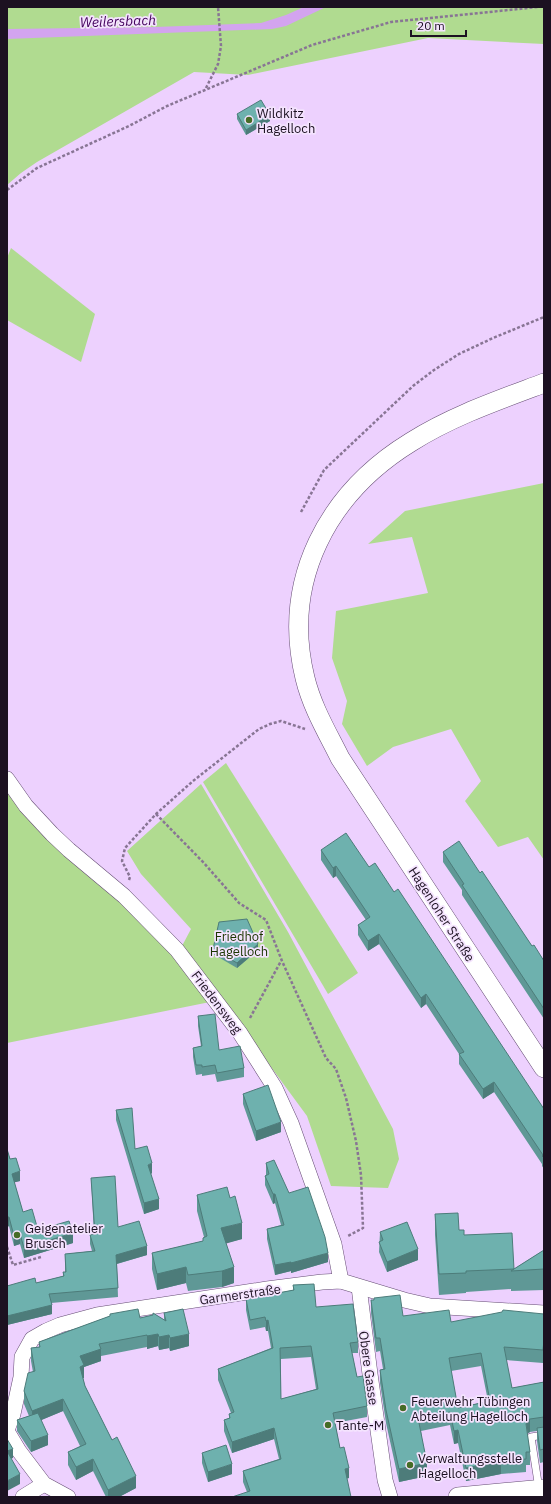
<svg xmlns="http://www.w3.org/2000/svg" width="551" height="1504" viewBox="0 0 551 1504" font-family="'IBM Plex Sans',sans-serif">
<rect width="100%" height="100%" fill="#edd1fe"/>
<!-- green -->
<g fill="#b0db90">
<polygon points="7,7 544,7 544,44 428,38 248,75 194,72 37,162 21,173 7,185"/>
<polygon points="11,248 95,314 81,362 7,320 7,258"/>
<polygon points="544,483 544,860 528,837 498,847 465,801 481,781 451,729 393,747 367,766 342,724 347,701 332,658 336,611 428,593 412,537 368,544 405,511"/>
<polygon points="226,763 358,973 328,994 203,782"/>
<polygon points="201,784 288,932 393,1129 399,1159 388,1188 331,1186 307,1116 182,946 191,929 141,874 127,851"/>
<polygon points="7,788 122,899 175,953 210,1002 7,1043"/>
</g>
<!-- water -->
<polygon fill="#d3a4ef" points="304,7 326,7 286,26 272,29 7,39 7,29 155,27 261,23 286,15"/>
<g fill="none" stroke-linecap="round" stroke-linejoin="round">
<!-- service casing -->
<g stroke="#654d74" stroke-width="8">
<polyline id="service" points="539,1489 531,1437 544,1435"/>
</g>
<!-- minor casing -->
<g stroke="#654d74" stroke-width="16">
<g id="minor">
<polyline points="7,779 26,806 52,834 69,850 124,896 177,950 240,1033 275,1088 291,1123 334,1244 341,1281"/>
<polyline points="359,1287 370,1374 385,1480 390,1497"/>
<polyline points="7,1430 13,1414 21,1377 22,1357 32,1339 46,1331 60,1325 97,1315 267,1289 322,1282 341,1281 404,1300 430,1306 544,1313"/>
<polyline points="7,1431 19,1451 44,1484 68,1497"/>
<polyline points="23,1497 44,1484"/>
</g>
</g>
<!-- tertiary casing -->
<g stroke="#654d74" stroke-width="20">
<g id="tertiary">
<path d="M544,383c-45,17 -92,33 -133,59 -83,51 -130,138 -106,236 7,29 22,54 35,80l204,310"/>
<polyline points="458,1497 544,1489"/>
</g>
</g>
<!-- path -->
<g stroke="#887594" stroke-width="2.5" stroke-dasharray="3 2" stroke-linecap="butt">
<polyline points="206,88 218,64 221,46 218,7"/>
<polyline points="7,190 37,168 129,126 167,106 312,45 391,22 538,7"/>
<polyline points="301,512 324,470 413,386 434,370 459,354 493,338 544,317"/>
<polyline points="156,814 204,863 239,903 266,920 282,961 326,1058 336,1069 346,1098 356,1141 361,1175 363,1228 348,1236"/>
<polyline points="129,880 130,877 122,861 125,848 156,814 193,781 259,729 270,724 281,721 305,729"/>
<polyline points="250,1018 281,961"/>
<polyline points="7,1247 13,1265 41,1257"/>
</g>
<!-- service -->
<use href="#service" stroke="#fff" stroke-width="7"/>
<!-- minor -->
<use href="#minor" stroke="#fff" stroke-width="15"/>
<!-- tertiary -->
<use href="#tertiary" stroke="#fff" stroke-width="19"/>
</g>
<!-- wall -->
<g fill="#5f9896" fill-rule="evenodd">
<polygon points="237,114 270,121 246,135 237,119"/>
<polygon points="321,850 369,867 394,892 544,1109 544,1169 542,1166 542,1164 494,1092 483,1099 459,1064 459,1054 426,1004 421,1008 379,944 368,951 358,935 358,925 366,920 336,876 333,878 321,860"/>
<polygon points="443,852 480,873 532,946 544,961 544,1019 462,895 462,890 443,862"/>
<polygon points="213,949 258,950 237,968 213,954"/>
<polygon points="198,1016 219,1050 244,1068 244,1077 217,1082 215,1074 202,1076 202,1074 196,1075 193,1057 193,1048 201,1046 198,1026"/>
<polygon points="243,1094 281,1132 256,1141 243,1104"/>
<polygon points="116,1110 135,1149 152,1173 151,1174 159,1209 144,1214 116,1120"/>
<polygon points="7,1149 10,1159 20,1181 14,1182 23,1212 38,1230 73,1243 24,1258 20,1244 14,1246 9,1226 7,1227"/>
<polygon points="266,1163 289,1193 328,1262 291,1273 291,1271 275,1275 267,1239 267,1229 281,1225 275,1203 273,1204 265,1185 265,1176 266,1175"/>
<polygon points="91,1178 118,1227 147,1255 117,1264 118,1297 51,1303 52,1314 7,1325 7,1286 36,1283 63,1276 63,1272 65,1272 65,1254 92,1251 90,1244 90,1235 94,1234"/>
<polygon points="197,1195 242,1239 226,1243 234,1283 222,1287 188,1291 186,1283 157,1290 152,1269 152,1253 203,1241 203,1238 204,1237 197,1211"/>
<polygon points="435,1214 464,1235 514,1269 544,1250 544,1290 511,1291 511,1289 466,1292 466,1293 439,1295 435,1235"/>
<polygon points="380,1232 418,1260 387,1272 379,1252"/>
<path d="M293,1285l23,22 42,35v11h-6l5,24 10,29v11l-32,6 5,25 9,30 -102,14 -4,-10v-11l36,-12 -5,-20 -42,14 -8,-22v-11l5,-2v-4l2,-1 -13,-33v-11l53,-21 -3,-17h-2l-1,-4 -15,3 -4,-20v-11l47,-9zM311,1357l5,32 -35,10v-40z"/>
<path d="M371,1300l32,16 48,6 93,-8v39l-1,10 -37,-3 6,28 32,-6v80l-4,1 -3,-22v-10l-7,1 -3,2 3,18v13h-4v7l-25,2 -35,7 -8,-38 -4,1 -4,-19 -29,6 6,45 -28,6 -13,-59 -6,-40v-13l3,-1 -3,-18 -4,1 -5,-39zM481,1366l7,35 -30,7 -7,-37z"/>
<polygon points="153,1313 164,1320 164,1313 189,1346 170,1351 169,1348 159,1350 158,1346 147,1349 147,1347 101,1356 101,1361 84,1367 84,1378 83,1378 85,1386 136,1488 119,1497 106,1497 93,1471 76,1480 68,1465 68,1452 80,1446 63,1411 41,1420 48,1445 31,1452 17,1431 17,1420 29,1416 24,1404 24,1391 33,1372 31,1361 31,1348 39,1347 39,1342 110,1316 110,1314 140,1318 153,1315"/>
<polygon points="202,1453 232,1474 208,1482 202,1463"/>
</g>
<!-- shaded-wall -->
<g fill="#4d7c7a">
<polygon points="270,115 270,121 246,135 246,130"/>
<polygon points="336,866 336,876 333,878 333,868"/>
<polygon points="379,934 379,944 368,951 368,941"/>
<polygon points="258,944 258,950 237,968 237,963"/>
<polygon points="426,994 426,1004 421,1008 421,998"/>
<polygon points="494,1082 494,1092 483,1099 483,1089"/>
<polygon points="281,1122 281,1132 256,1141 256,1131"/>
<polygon points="152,1163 152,1173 148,1175 148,1165"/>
<polygon points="20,1171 20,1181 12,1183 12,1174"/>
<polygon points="273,1194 275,1194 275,1203 273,1204"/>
<polygon points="159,1199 159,1209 144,1214 144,1203"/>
<polygon points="7,1217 9,1217 9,1226 7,1227"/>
<polygon points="242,1223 242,1239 221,1245 221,1228"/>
<polygon points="73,1233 73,1243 24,1258 24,1248"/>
<polygon points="20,1234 20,1244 14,1246 14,1236"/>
<polygon points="147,1246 147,1255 116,1264 116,1255"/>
<polygon points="418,1249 418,1260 387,1272 387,1262"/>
<polygon points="328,1253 328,1262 291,1273 291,1263"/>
<polygon points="291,1262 291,1271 275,1275 275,1265"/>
<polygon points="186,1267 186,1283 157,1290 157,1274"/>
<polygon points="234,1267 234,1283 222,1287 222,1271"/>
<polygon points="52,1305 52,1314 7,1325 7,1316"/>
<polygon points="268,1320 268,1331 266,1331 266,1321"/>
<polygon points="158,1334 158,1346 147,1349 147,1336"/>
<polygon points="189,1334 189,1346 170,1351 170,1338"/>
<polygon points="169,1335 169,1348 159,1350 159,1337"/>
<polygon points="544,1340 544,1353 543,1363 543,1350"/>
<polygon points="101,1349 101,1361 84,1367 84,1378 80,1379 80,1356"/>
<polygon points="63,1399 63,1411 32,1424 32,1411"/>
<polygon points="530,1419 530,1432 528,1433 526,1424 528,1420"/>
<polygon points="274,1428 274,1439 232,1453 232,1442"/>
<polygon points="458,1430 458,1443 454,1444 454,1431"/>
<polygon points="48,1435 48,1445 31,1452 31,1441"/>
<polygon points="13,1449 13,1458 7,1460 7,1451"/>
<polygon points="93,1459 93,1471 76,1480 76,1467"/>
<polygon points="501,1461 501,1474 466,1481 466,1468"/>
<polygon points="427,1463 427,1476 399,1482 399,1469"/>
<polygon points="232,1464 232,1474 208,1482 208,1472"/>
<polygon points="349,1468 349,1478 345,1479 345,1469"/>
<polygon points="20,1474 20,1484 7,1491 7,1481"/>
<polygon points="136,1476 136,1488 119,1497 108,1497 108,1490"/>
</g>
<!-- building -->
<g fill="#6eb1ae" stroke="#4d7c7a" fill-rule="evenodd">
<polygon points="261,100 270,115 246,130 237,114"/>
<polygon points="346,833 369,867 375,863 394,892 398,889 544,1109 544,1158 542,1156 543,1155 494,1082 483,1089 459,1054 464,1052 426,994 421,998 379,934 368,941 358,925 370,917 336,866 333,868 321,850"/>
<polygon points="459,841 480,873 482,871 532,946 534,945 544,961 544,1009 462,885 464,884 443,852"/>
<polygon points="247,919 258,944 237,963 213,949 219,922"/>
<polygon points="215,1014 219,1050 240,1046 244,1068 217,1073 215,1065 202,1067 202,1065 196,1065 193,1048 202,1046 198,1016"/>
<polygon points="268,1085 281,1122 256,1131 243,1094"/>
<polygon points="132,1108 135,1149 147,1146 152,1163 148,1165 159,1199 144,1203 116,1110"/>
<polygon points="7,1149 10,1159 16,1158 20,1171 12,1174 23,1212 32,1209 38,1230 69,1221 73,1233 24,1248 20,1234 14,1236 9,1217 7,1217"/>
<polygon points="274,1160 289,1193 308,1187 325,1237 328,1253 291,1263 291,1262 275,1265 267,1229 284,1225 275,1194 273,1194 265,1176 269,1174 266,1163"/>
<polygon points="115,1176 118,1227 139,1221 147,1246 116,1255 118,1288 49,1294 52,1305 7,1316 7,1286 35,1278 36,1283 64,1276 63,1272 66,1272 65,1254 95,1251 90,1235 95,1234 91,1178"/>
<polygon points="227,1187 230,1198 235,1196 242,1223 221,1228 234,1267 222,1271 188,1275 186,1267 157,1274 152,1253 203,1241 203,1238 207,1236 197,1195"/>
<polygon points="458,1213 459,1230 464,1230 464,1235 512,1233 514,1269 544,1250 544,1269 511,1271 514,1269 466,1271 466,1273 439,1274 435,1214"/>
<polygon points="407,1222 418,1249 387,1262 379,1242 383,1240 380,1232"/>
<path d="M314,1284l2,23 37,-3 5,38 -8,1 7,34 6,-1 4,30 -34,7 7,35 4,-1 5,21 -4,1 6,28h-119l18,-6 -7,-20 38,-12 -7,-31 -42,14 -8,-22 6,-2 -1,-4 5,-2 -16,-43 55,-21 -5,-28 -2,1 -1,-4 -15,3 -4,-21 48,-9 -1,-5zM311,1346l7,43 -37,10 -1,-51z"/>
<path d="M400,1295l3,21 46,-6 2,12 51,-10 1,-2 41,4v26l-1,10 -39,-3 8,41 32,-6v35l-14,2 -2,1 -2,4 4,28h-4v7l-25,2 -35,7 -8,-38 -4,1 -4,-19 -32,6 9,45 -28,6 -13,-59 -6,-40 5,-1 -5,-31h-4l-5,-38h3v-2zM481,1353l9,48 -32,7 -9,-50z"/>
<polygon points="138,1309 140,1318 153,1315 153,1313 166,1321 164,1313 183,1309 189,1334 170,1338 169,1335 159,1337 158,1334 147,1336 147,1335 99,1344 101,1349 80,1356 84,1365 80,1367 85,1386 112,1440 117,1437 136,1476 108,1490 93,1459 76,1467 68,1452 86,1444 63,1399 32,1411 24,1391 28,1373 35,1371 31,1348 40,1347 39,1342 110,1316 110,1314"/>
<polygon points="38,1413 48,1435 31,1441 17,1420"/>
<polygon points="544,1427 544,1449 540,1450 537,1428"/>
<polygon points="7,1439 13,1449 7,1451"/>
<polygon points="226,1445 232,1464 208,1472 202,1453"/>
<polygon points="7,1451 20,1474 7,1481"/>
</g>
<!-- markers -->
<g fill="#466c26" stroke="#f4e3fe" stroke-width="1.5">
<circle cx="249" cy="120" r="4"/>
<circle cx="17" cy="1235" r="4"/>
<circle cx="403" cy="1408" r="4"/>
<circle cx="328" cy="1425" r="4"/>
<circle cx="410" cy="1465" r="4"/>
</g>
<g text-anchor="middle" stroke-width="3.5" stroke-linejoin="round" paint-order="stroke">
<!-- poi labels -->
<g font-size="13" fill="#1c1121" stroke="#f4e3fe" text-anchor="start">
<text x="257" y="118">Wildkitz<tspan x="257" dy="15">Hagelloch</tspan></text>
<text x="25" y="1233">Geigenatelier<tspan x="25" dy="15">Brusch</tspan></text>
<text x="411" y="1406">Feuerwehr Tübingen<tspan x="411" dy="15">Abteilung Hagelloch</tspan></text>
<text x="336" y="1430">Tante-M</text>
<text x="418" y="1463">Verwaltungsstelle<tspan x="418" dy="15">Hagelloch</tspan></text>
</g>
<!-- street labels -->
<g font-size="13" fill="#1c1121" stroke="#f4e3fe">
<text transform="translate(442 914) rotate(57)" y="5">Hagenloher Straße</text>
<text transform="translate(217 1002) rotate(53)" y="5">Friedensweg</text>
<text transform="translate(240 1294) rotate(-8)" y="5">Garmerstraße</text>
<text transform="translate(369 1368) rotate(82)" y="5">Obere Gasse</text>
</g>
<!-- park labels -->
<g font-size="13" fill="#1a3500" stroke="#f4e3fe">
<text x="239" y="941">Friedhof<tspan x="239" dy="15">Hagelloch</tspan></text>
</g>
<!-- water labels -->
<g font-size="14" font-style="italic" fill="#42005b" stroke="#f4e3fe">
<text transform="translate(118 21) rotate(-2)" y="5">Weilersbach</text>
</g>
</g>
<!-- border -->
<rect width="551" height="1504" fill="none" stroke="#1c1121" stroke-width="16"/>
<!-- scale -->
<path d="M411 30v6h55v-6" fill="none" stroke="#1c1121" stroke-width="2"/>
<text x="417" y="30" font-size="12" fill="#1c1121" stroke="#f4e3fe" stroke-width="3" paint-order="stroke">20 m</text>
</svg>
